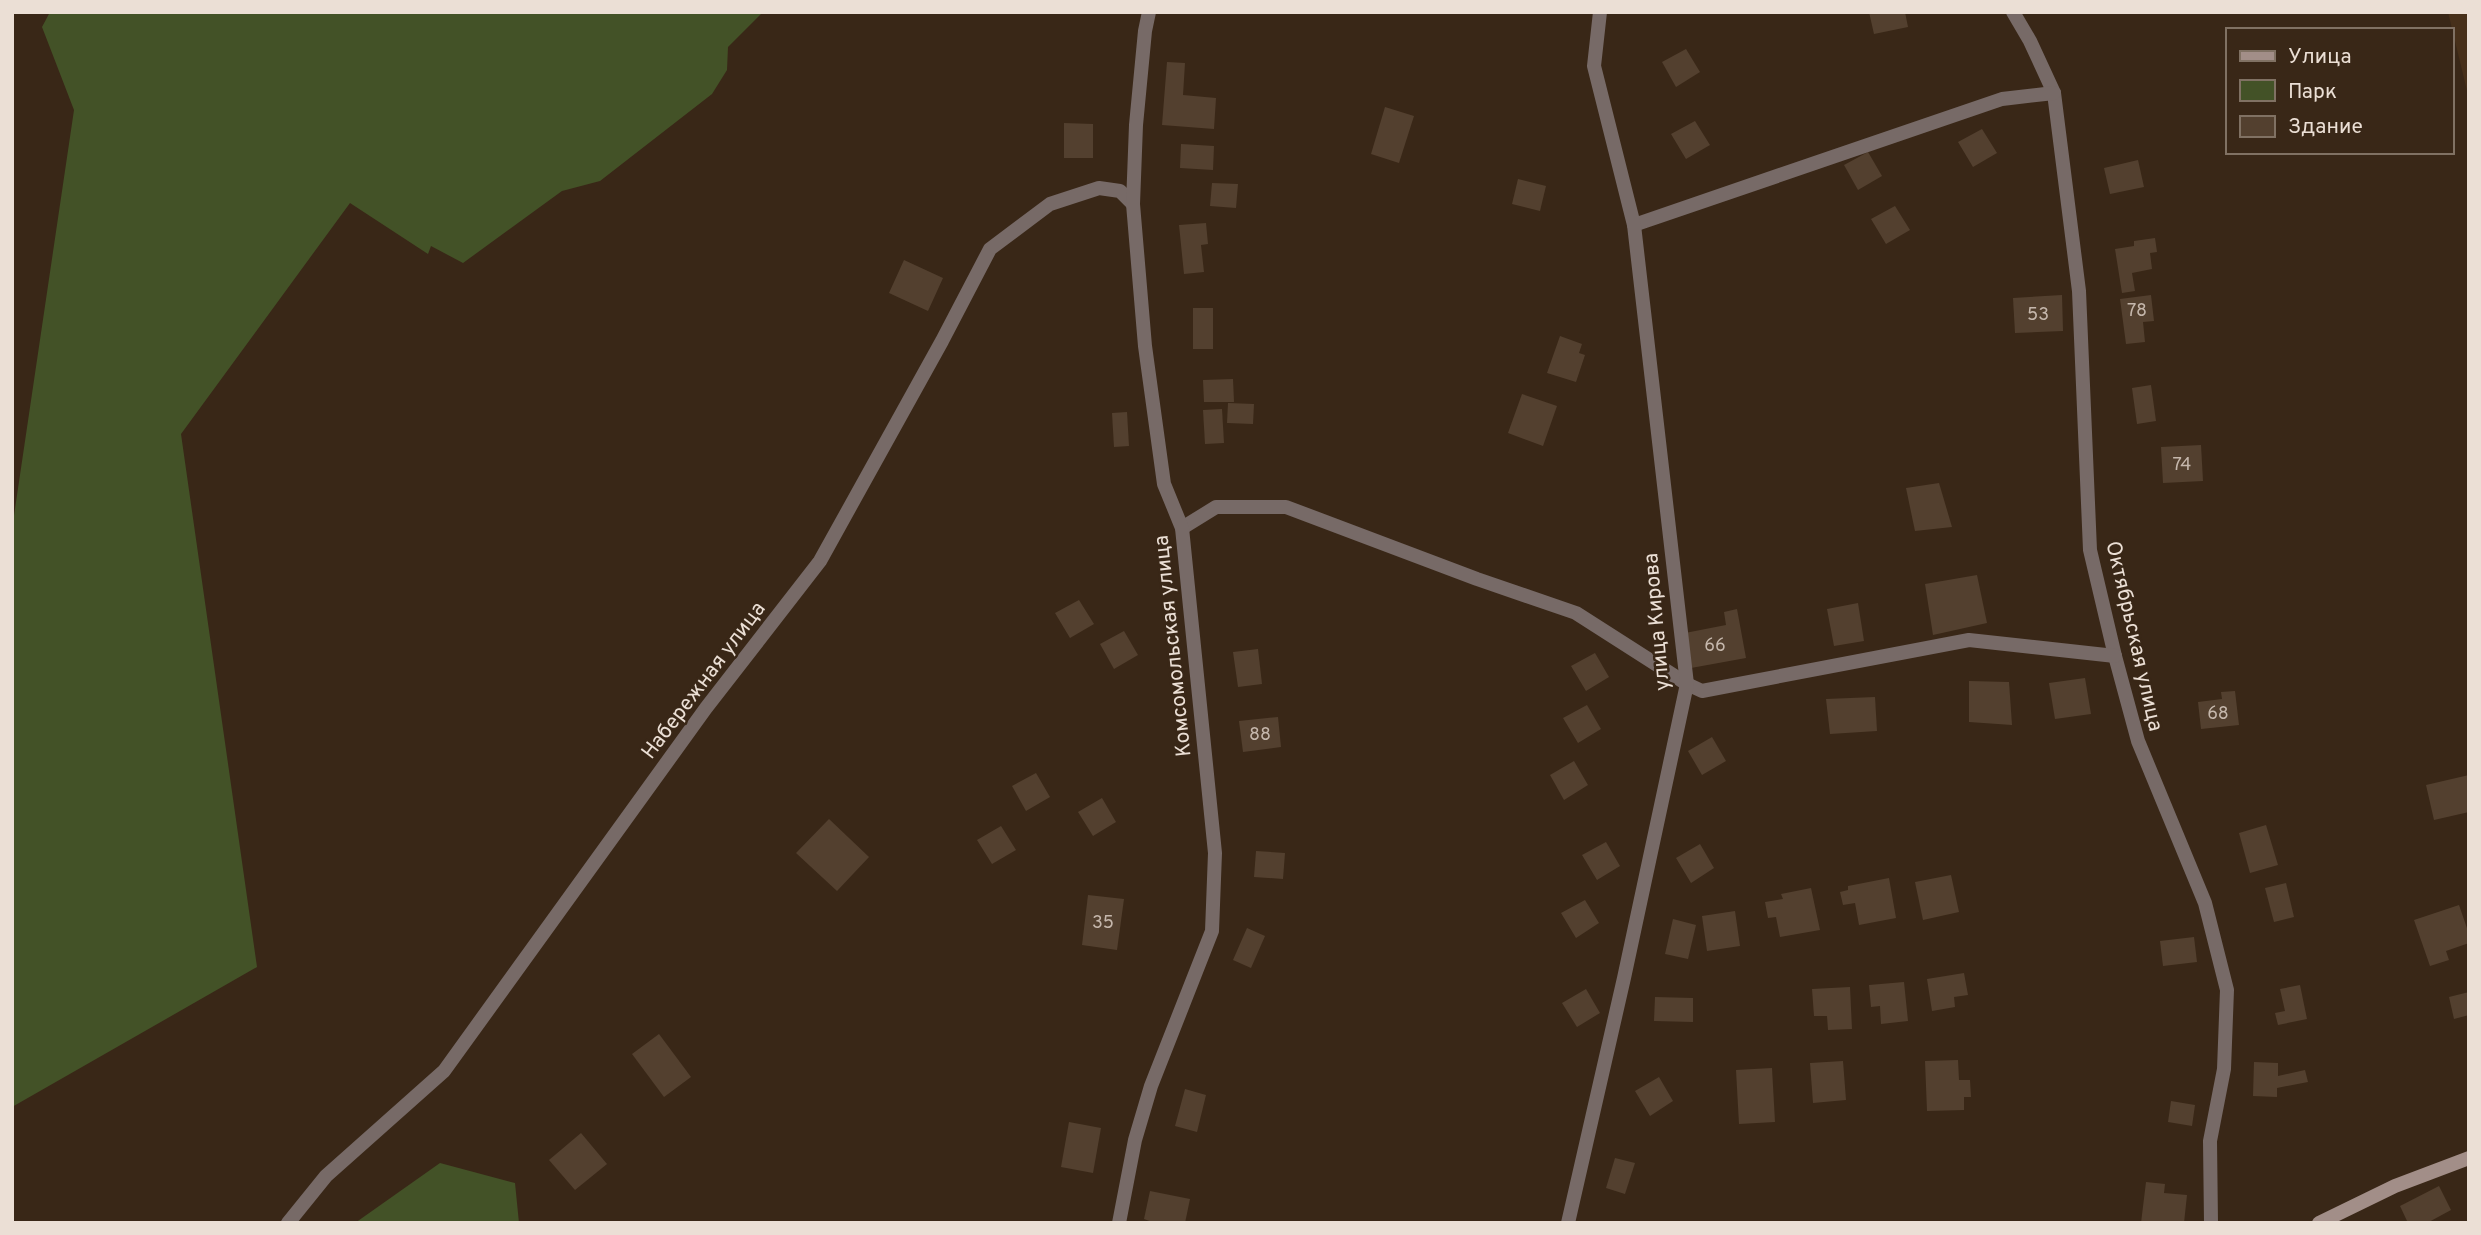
<svg xmlns="http://www.w3.org/2000/svg" width="2481" height="1235" viewBox="0 0 2481 1235" font-family="Overpass,sans-serif">
<rect width="100%" height="100%" fill="#392717"/>
<!-- built -->
<polygon fill="#47301a" points="2448,12 2469,12 2469,99"/>
<!-- green -->
<g fill="#435227">
<polygon points="50,12 763,12 728,47 727,70 712,94 600,181 562,191 463,263 431,246 428,254 350,203 181,434 257,967 12,1107 12,529 74,110 42,27"/>
<polygon points="440,1163 515,1183 519,1223 355,1223"/>
</g>
<!-- building -->
<g fill="#53402f">
<polygon points="1869,12 1905,12 1908,27 1874,34"/>
<polygon points="1686,49 1700,72 1676,87 1662,62"/>
<polygon points="1167,62 1185,63 1183,95 1216,98 1214,129 1162,125"/>
<polygon points="1385,107 1414,116 1399,163 1371,154"/>
<polygon points="1695,121 1710,145 1686,159 1671,134"/>
<polygon points="1064,123 1093,124 1093,158 1064,158"/>
<polygon points="1982,129 1997,153 1973,167 1958,142"/>
<polygon points="1181,144 1214,146 1213,170 1180,168"/>
<polygon points="1868,152 1882,176 1858,190 1844,165"/>
<polygon points="2138,160 2144,187 2110,194 2104,168"/>
<polygon points="1518,179 1546,186 1540,211 1512,204"/>
<polygon points="1212,183 1238,184 1236,208 1210,206"/>
<polygon points="1895,206 1910,230 1886,244 1871,219"/>
<polygon points="1206,223 1208,244 1201,245 1204,272 1184,274 1179,225"/>
<polygon points="2155,238 2157,252 2150,253 2152,269 2132,273 2135,291 2122,293 2115,249 2134,246 2134,241"/>
<polygon points="904,260 943,278 928,311 889,293"/>
<polygon points="2062,295 2063,331 2015,333 2013,298"/>
<polygon points="2151,295 2154,321 2143,322 2145,342 2126,344 2120,299"/>
<rect x="1193" y="308" width="20" height="41"/>
<polygon points="1560,336 1582,344 1579,353 1585,355 1576,382 1547,373"/>
<polygon points="1233,379 1234,402 1204,402 1203,380"/>
<polygon points="2151,385 2156,421 2137,424 2132,388"/>
<polygon points="1522,394 1557,406 1543,446 1508,433"/>
<polygon points="1228,403 1254,404 1253,424 1227,423"/>
<polygon points="1222,409 1224,443 1205,444 1203,410"/>
<polygon points="1127,412 1129,446 1114,447 1112,413"/>
<polygon points="2201,445 2203,481 2163,483 2161,447"/>
<polygon points="1939,483 1952,527 1915,531 1906,488"/>
<polygon points="1977,575 1987,623 1933,635 1925,584"/>
<polygon points="1079,600 1094,624 1070,638 1055,613"/>
<polygon points="1858,603 1864,641 1834,646 1827,609"/>
<polygon points="1737,609 1746,658 1691,668 1685,633 1726,625 1724,612"/>
<polygon points="1124,631 1138,655 1114,669 1100,644"/>
<polygon points="1258,649 1262,684 1238,687 1233,652"/>
<polygon points="1595,653 1609,677 1586,691 1571,666"/>
<polygon points="2085,678 2091,714 2055,719 2049,683"/>
<polygon points="1969,681 2009,682 2012,725 1969,722"/>
<polygon points="2235,691 2239,725 2201,729 2198,702 2222,699 2221,692"/>
<polygon points="1875,697 1877,731 1830,734 1826,699"/>
<polygon points="1587,705 1601,729 1578,743 1563,718"/>
<polygon points="1278,717 1281,747 1243,752 1239,721"/>
<polygon points="1712,737 1726,761 1702,775 1688,751"/>
<polygon points="1574,761 1588,785 1564,800 1550,775"/>
<polygon points="1036,773 1050,797 1026,811 1012,786"/>
<polygon points="2469,775 2469,812 2434,820 2426,785"/>
<polygon points="1102,798 1116,822 1093,836 1078,812"/>
<polygon points="829,819 869,857 837,891 796,853"/>
<polygon points="2266,825 2278,865 2250,873 2239,833"/>
<polygon points="1001,826 1016,850 992,864 977,840"/>
<polygon points="1606,842 1620,866 1597,880 1582,855"/>
<polygon points="1700,844 1714,868 1691,883 1676,858"/>
<polygon points="1256,851 1285,853 1283,879 1254,877"/>
<polygon points="1951,875 1959,912 1923,920 1915,882"/>
<polygon points="1889,878 1896,918 1859,925 1855,903 1843,905 1840,892 1848,890 1848,886"/>
<polygon points="2286,883 2294,917 2274,922 2265,888"/>
<polygon points="1811,888 1820,930 1780,937 1776,917 1768,918 1765,902 1783,899 1781,894"/>
<polygon points="1088,895 1124,899 1117,950 1082,945"/>
<polygon points="1585,900 1599,923 1576,938 1561,913"/>
<polygon points="2459,905 2469,934 2469,943 2446,951 2449,960 2430,966 2414,920"/>
<polygon points="1735,911 1740,946 1707,951 1702,916"/>
<polygon points="1673,919 1696,925 1688,959 1665,954"/>
<polygon points="1247,928 1265,936 1251,968 1233,960"/>
<polygon points="2194,937 2197,962 2163,966 2160,941"/>
<polygon points="1964,973 1968,995 1954,997 1955,1007 1932,1011 1927,979"/>
<polygon points="1904,982 1908,1021 1881,1024 1880,1006 1871,1007 1869,985"/>
<polygon points="2300,985 2307,1019 2278,1025 2275,1013 2285,1011 2280,989"/>
<polygon points="1850,987 1852,1029 1828,1030 1827,1016 1814,1016 1812,989"/>
<polygon points="1586,989 1600,1013 1577,1027 1562,1003"/>
<polygon points="2469,992 2469,1015 2454,1019 2449,997"/>
<polygon points="1655,997 1693,998 1693,1022 1654,1021"/>
<polygon points="659,1034 691,1077 664,1097 632,1054"/>
<polygon points="1958,1060 1959,1080 1970,1080 1971,1097 1964,1097 1964,1110 1927,1111 1925,1061"/>
<polygon points="1843,1061 1846,1100 1813,1103 1810,1063"/>
<polygon points="2254,1062 2278,1063 2278,1076 2305,1070 2308,1082 2277,1088 2277,1097 2253,1096"/>
<polygon points="1772,1068 1775,1122 1739,1124 1736,1070"/>
<polygon points="1659,1077 1673,1101 1650,1116 1635,1091"/>
<polygon points="1185,1089 1206,1095 1197,1132 1175,1126"/>
<polygon points="2171,1101 2195,1105 2192,1126 2168,1122"/>
<polygon points="1069,1122 1101,1128 1093,1173 1061,1167"/>
<polygon points="581,1133 607,1164 575,1190 549,1160"/>
<polygon points="1615,1158 1635,1163 1625,1194 1606,1188"/>
<polygon points="2146,1182 2165,1184 2164,1193 2187,1195 2184,1223 2141,1223"/>
<polygon points="2439,1186 2451,1210 2427,1223 2408,1223 2400,1206"/>
<polygon points="1150,1191 1190,1199 1185,1223 1155,1223 1144,1219"/>
</g>
<g fill="none" stroke-linecap="round" stroke-linejoin="round">
<!-- street -->
<g stroke="#776a67" stroke-width="14">
<polyline points="2013,12 2030,41 2054,93 2079,291 2090,550 2115,656 2138,741 2205,903 2227,990 2224,1069 2210,1141 2211,1223"/>
<polyline points="1634,225 2002,99 2054,93"/>
<polyline points="1182,528 1216,507 1286,507 1477,579 1576,613 1687,684 1702,691 1969,640 2115,656"/>
<polyline points="288,1223 326,1176 444,1071 706,708 820,561 942,341 990,249 1050,204 1099,188 1120,191 1133,204"/>
<polyline points="1119,1223 1135,1140 1151,1086 1212,931 1215,853 1182,528 1164,484 1145,346 1133,204 1136,125 1145,31 1149,12"/>
<polyline points="1568,1223 1624,978 1687,684 1634,225 1594,66 1600,12"/>
</g>
<!-- secondary -->
<polyline stroke="#a28e88" stroke-width="14" points="2319,1223 2395,1186 2469,1158"/>
</g>
<g text-anchor="middle" stroke-width="5" stroke-linejoin="round" paint-order="stroke">
<!-- number labels -->
<g font-size="18" fill="#c5b7ac">
<text x="2137" y="316">78</text>
<text x="2038" y="320">53</text>
<text x="2182" y="470">74</text>
<text x="1715" y="651">66</text>
<text x="2218" y="719">68</text>
<text x="1260" y="740">88</text>
<text x="1103" y="928">35</text>
</g>
<!-- street labels -->
<g font-size="21" fill="#ebdfd5" stroke="#392717">
<text transform="translate(1656 622) rotate(-95)" y="7">улица Кирова</text>
<text transform="translate(2135 636) rotate(77)" y="7">Октябрьская улица</text>
<text transform="translate(1172 646) rotate(-96)" y="7">Комсомольская улица</text>
<text transform="translate(703 680) rotate(-53)" y="7">Набережная улица</text>
</g>
</g>
<!-- border -->
<rect width="2481" height="1235" fill="none" stroke="#ebdfd5" stroke-width="28"/>
<!-- legend -->
<rect x="2226" y="28" width="228" height="126" fill="#392717" stroke="#807163" stroke-width="2"/>
<rect x="2240" y="51" width="35" height="10" fill="#a28e88" stroke="#807163" stroke-width="2"/>
<text x="2288" y="63" font-size="21" fill="#ebdfd5">Улица</text>
<rect x="2240" y="80" width="35" height="21" fill="#435227" stroke="#807163" stroke-width="2"/>
<text x="2288" y="98" font-size="21" fill="#ebdfd5">Парк</text>
<rect x="2240" y="116" width="35" height="21" fill="#53402f" stroke="#807163" stroke-width="2"/>
<text x="2288" y="133" font-size="21" fill="#ebdfd5">Здание</text>
</svg>
